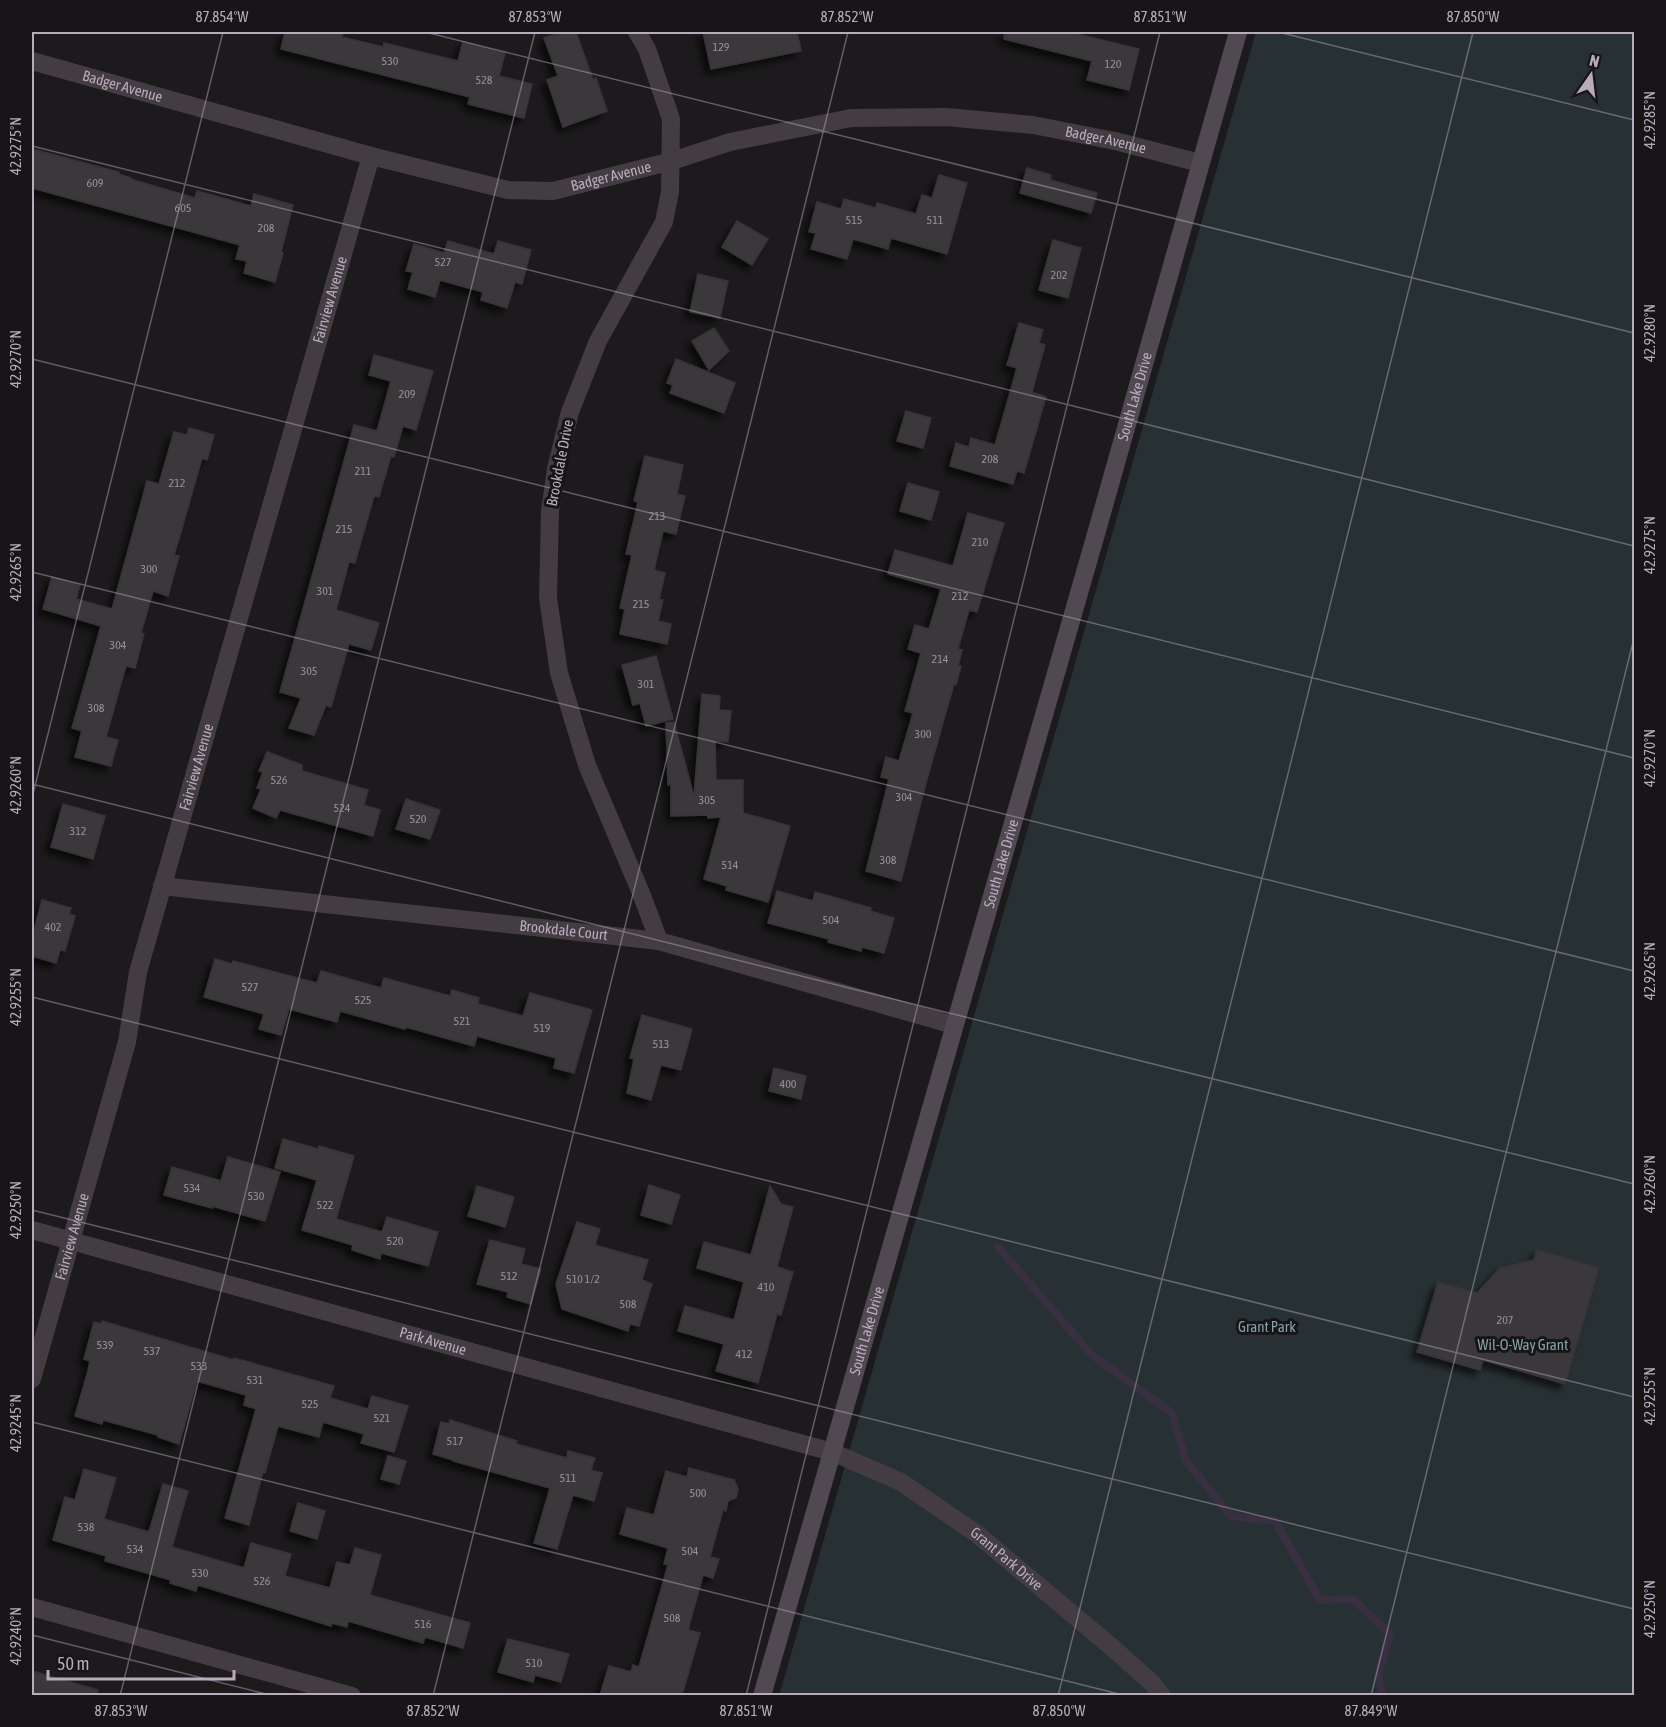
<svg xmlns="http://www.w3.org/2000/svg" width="1666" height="1727" viewBox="0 0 1666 1727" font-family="'Asap Condensed',sans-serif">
<defs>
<filter id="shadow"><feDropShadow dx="-5.5" dy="5.5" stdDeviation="3" flood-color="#0009"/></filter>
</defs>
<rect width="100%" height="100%" fill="#1c1a1c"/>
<!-- green -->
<polygon fill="#273032" points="1256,32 1634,32 1634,1695 779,1696"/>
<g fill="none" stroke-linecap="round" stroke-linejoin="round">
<!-- stream -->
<polyline stroke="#382f41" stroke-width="8" points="998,1247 1092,1355 1172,1413 1186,1461 1231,1516 1275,1521 1320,1600 1353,1599 1390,1634 1378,1674 1383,1696"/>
</g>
<!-- building -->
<g fill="#3b373b" stroke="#383438" stroke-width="1.5" filter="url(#shadow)">
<polygon points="285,32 343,32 342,37 383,47 384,43 458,61 463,42 505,53 499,76 532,84 524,118 468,104 470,97 281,49"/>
<polygon points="562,32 576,32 593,80 596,78 607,111 563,127 547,80 558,76 544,38"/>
<polygon points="703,32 797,32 801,51 711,69"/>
<polygon points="1005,32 1069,32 1139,49 1129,90 1087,80 1092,61 1004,39"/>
<polygon points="32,149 119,172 119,174 131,178 130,179 195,198 197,191 251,206 254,194 293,205 281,252 283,253 275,282 244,273 247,261 236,259 240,245 32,188"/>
<polygon points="1027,168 1051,175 1050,180 1097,193 1091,213 1020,193"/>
<polygon points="939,175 967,183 947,254 891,238 888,249 853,239 847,259 811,249 816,233 809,232 817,202 841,209 844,199 876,208 877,203 916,214 922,195 932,198"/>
<polygon points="737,221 768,239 752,265 722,247"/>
<polygon points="1053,240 1081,248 1068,298 1039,290"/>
<polygon points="448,241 494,254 498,241 531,250 522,284 515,282 507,308 481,300 483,292 440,280 435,297 408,289 413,272 406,271 414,244 444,253"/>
<polygon points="698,274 728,281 720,318 690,312"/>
<polygon points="1019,323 1043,330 1039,343 1045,345 1032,392 1046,397 1024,473 1017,471 1013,484 950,466 956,443 969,447 971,438 995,445 1017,368 1007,365"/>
<polygon points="714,328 729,351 709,370 692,341"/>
<polygon points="374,355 433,371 416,430 403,426 394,457 391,456 379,497 374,496 355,563 349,562 336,610 379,623 371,650 349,644 331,707 326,705 314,735 289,728 301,698 280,692 354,425 377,431 391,381 369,375"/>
<polygon points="676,359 735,383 724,413 670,393 673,385 667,383"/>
<polygon points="906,411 931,418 923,448 897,441"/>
<polygon points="189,428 214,435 207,460 202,458 181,532 174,555 179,556 168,596 153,591 141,633 144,634 135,668 126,666 106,737 118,740 111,766 75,757 82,731 72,728 101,626 43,609 52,577 80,585 76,599 112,609 147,481 159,484 174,432 187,435"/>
<polygon points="645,456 683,465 677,494 685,496 676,534 663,531 654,570 665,573 659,600 663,600 658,621 671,624 667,644 620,634 625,609 620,608 632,555 626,554 638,502 634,501"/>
<polygon points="908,483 939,492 931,520 900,511"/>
<polygon points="968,513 1004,523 977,612 969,610 958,649 962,650 958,666 961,666 956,685 954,684 926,783 901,881 866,871 889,779 881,777 886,757 899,761 913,713 905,711 921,653 908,649 915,625 929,629 941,589 888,574 895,550 953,566"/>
<polygon points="656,656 673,719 646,726 640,703 633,705 622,665"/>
<polygon points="702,694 720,696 719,710 731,711 728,742 715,741 716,780 743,780 743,813 790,826 768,902 726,890 727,886 704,879 721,817 708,818 708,815 671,816 671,784 668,785 666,723 674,722 694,797"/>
<polygon points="267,752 302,765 302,771 368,790 364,805 380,810 373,836 280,810 276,818 253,808 261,789 257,788 263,772 259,771"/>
<polygon points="406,799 440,810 430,839 396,829"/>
<polygon points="63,804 105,816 93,859 51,847"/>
<polygon points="777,891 813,901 815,892 871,908 870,911 894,918 884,953 862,947 861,951 828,942 829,939 768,923"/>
<polygon points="42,900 71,908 69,914 75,916 65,951 60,950 56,963 32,956 32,938"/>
<polygon points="215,959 232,964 233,961 317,983 321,971 381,988 384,978 450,996 452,990 479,998 478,1004 523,1016 530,993 592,1010 574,1073 554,1068 556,1058 477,1036 474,1046 406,1027 405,1029 340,1011 337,1022 289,1009 281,1035 259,1029 264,1014 204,997"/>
<polygon points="642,1015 692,1029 681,1070 661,1065 651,1100 627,1093 634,1059 630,1058"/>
<polygon points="774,1068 806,1076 801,1099 769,1091"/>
<polygon points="283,1139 318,1149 319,1146 354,1156 336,1219 382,1232 387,1217 438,1232 428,1266 381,1253 380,1259 352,1250 353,1245 302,1230 317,1180 275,1168"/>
<polygon points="228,1157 280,1172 265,1221 212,1206 212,1208 164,1195 172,1167 221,1181"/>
<polygon points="649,1185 680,1195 671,1224 641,1215"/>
<polygon points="477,1186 514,1197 505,1227 468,1216"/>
<polygon points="770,1186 781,1204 793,1207 777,1267 793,1272 781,1315 777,1314 758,1383 716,1371 724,1344 678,1331 685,1306 734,1320 744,1282 697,1268 704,1242 751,1255"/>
<polygon points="577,1222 600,1229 595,1245 648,1260 642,1280 652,1284 639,1326 630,1324 628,1331 562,1309 556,1284"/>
<polygon points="490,1240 525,1249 521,1264 541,1269 531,1304 507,1297 508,1292 477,1284"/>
<polygon points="1537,1250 1599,1268 1565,1384 1483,1360 1480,1370 1417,1352 1438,1282 1477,1293 1500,1268 1534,1260"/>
<polygon points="102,1321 234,1360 234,1358 334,1386 330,1398 368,1409 372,1396 408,1406 394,1452 361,1443 364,1434 323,1422 319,1437 278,1426 265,1473 263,1472 249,1525 225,1518 256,1409 244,1405 246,1395 197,1381 179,1444 158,1437 158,1435 103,1420 102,1424 75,1416 88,1371 90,1361 84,1359 94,1322 101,1324"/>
<polygon points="450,1420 517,1441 516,1444 567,1458 568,1451 595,1458 591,1470 602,1473 594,1501 573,1495 557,1549 534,1543 550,1488 453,1461 453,1460 433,1454 441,1422 449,1424"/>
<polygon points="388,1456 406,1461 399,1484 381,1479"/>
<polygon points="689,1468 734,1480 738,1489 736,1498 728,1501 726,1511 723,1510 710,1557 719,1559 713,1578 703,1575 688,1630 700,1633 682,1695 600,1695 609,1666 631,1672 633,1665 639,1667 668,1565 664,1564 668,1548 620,1534 627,1508 654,1515 666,1471 687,1477"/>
<polygon points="84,1469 116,1478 104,1519 149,1532 163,1484 188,1491 172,1547 244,1568 251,1543 291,1554 285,1576 330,1588 337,1562 350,1565 355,1548 381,1555 370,1595 470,1623 463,1648 425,1637 423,1643 348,1621 347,1627 332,1623 331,1626 198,1585 196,1591 170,1583 171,1580 105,1561 106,1556 53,1540 65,1497 75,1500"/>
<polygon points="298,1503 325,1511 317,1539 290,1531"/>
<polygon points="508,1639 569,1654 561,1682 535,1675 533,1682 498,1672"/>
<polygon points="32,1671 98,1690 97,1695 32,1695"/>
</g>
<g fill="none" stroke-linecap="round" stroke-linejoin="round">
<!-- street -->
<g stroke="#433d43" stroke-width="18">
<polyline points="637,32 647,49 671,119 670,192 664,222 598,341 570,412 556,469 550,511 548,598 559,673 587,765 641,893 659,941"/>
<path id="s1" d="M32,61l339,95 137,34 45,1 119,-30 58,-19 121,-24 95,-1 87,8 82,16 85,22"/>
<path id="s2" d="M162,886l497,55 295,84"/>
<path id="s3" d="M32,1230l800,222 69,30 76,52 137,115 39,35 9,12"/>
<path id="s4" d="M32,1379l95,-337 11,-70 233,-816"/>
<polyline points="32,1607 352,1696"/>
</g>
<!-- secondary -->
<path stroke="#504951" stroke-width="18" id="s5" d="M762,1696l334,-1162 142,-502"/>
</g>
<!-- ticks -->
<path fill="none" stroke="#b8acbc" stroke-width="1.5" stroke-opacity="0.45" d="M425,32l1209,301M1278,32l356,88M32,146l1602,400M32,359l1602,399M32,572l1602,399M32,784l1602,400M32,798l191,-766M32,997l1602,400M32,1210l1602,399M32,1422l1095,274M32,1635l242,61M120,1696l415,-1664M433,1696l415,-1664M746,1696l414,-1664M1058,1696l415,-1664M1371,1696l263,-1058"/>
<g text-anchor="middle" stroke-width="6" stroke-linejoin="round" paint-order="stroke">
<!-- number labels -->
<g font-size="12" fill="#998f9c">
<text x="721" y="51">129</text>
<text x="390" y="65">530</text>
<text x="1113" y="68">120</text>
<text x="484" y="84">528</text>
<text x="95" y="187">609</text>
<text x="183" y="212">605</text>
<text x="854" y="224">515</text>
<text x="935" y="224">511</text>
<text x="266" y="232">208</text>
<text x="443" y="266">527</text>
<text x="1059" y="279">202</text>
<text x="407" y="398">209</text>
<text x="990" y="463">208</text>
<text x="363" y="475">211</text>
<text x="177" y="487">212</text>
<text x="657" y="520">213</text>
<text x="344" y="533">215</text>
<text x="980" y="546">210</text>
<text x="149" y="573">300</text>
<text x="325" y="595">301</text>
<text x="960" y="600">212</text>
<text x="641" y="608">215</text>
<text x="118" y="649">304</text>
<text x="940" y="663">214</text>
<text x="309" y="675">305</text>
<text x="646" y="688">301</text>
<text x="96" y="712">308</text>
<text x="923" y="738">300</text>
<text x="279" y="784">526</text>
<text x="904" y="801">304</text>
<text x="707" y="804">305</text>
<text x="342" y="812">524</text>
<text x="418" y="823">520</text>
<text x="78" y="835">312</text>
<text x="888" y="864">308</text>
<text x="730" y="869">514</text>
<text x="831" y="924">504</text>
<text x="53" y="931">402</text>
<text x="250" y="991">527</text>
<text x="363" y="1004">525</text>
<text x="462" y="1025">521</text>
<text x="542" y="1032">519</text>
<text x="661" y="1048">513</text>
<text x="788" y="1088">400</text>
<text x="192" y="1192">534</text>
<text x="256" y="1200">530</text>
<text x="325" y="1209">522</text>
<text x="395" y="1245">520</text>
<text x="509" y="1280">512</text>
<text x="583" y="1283">510 1/2</text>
<text x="766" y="1291">410</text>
<text x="628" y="1308">508</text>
<text x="1505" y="1324">207</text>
<text x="105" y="1349">539</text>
<text x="152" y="1355">537</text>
<text x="744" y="1358">412</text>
<text x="199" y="1370">533</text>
<text x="255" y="1384">531</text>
<text x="310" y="1408">525</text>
<text x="382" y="1422">521</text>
<text x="455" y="1445">517</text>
<text x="568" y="1482">511</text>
<text x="698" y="1497">500</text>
<text x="86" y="1531">538</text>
<text x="135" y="1553">534</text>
<text x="690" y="1555">504</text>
<text x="200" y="1577">530</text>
<text x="262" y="1585">526</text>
<text x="672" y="1622">508</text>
<text x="423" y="1628">516</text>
<text x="534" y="1667">510</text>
</g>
<!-- street labels -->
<g font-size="15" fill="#b8acbc" stroke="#171517">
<text dy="5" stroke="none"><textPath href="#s1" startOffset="94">Badger Avenue</textPath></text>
<text dy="5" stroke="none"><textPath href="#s1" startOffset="1102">Badger Avenue</textPath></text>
<text dy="5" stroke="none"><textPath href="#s1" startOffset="598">Badger Avenue</textPath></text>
<text dy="5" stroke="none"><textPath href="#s4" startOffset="1120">Fairview Avenue</textPath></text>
<text dy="5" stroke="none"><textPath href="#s5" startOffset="1352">South Lake Drive</textPath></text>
<text transform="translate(560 463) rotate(-79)" y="5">Brookdale Drive</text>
<text dy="5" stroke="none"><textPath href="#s4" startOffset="634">Fairview Avenue</textPath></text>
<text dy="5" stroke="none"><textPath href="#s5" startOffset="866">South Lake Drive</textPath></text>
<text dy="5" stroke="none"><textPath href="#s2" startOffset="404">Brookdale Court</textPath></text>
<text dy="5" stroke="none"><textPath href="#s4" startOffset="148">Fairview Avenue</textPath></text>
<text dy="5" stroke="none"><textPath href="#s5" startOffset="380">South Lake Drive</textPath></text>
<text dy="5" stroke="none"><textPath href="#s3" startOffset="416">Park Avenue</textPath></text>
<text dy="5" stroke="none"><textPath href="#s3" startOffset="1036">Grant Park Drive</textPath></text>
</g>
<!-- park labels -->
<g font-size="15" fill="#83a3a7" stroke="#171517">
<text x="1267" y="1332">Grant Park</text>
<text x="1523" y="1350">Wil-O-Way Grant</text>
</g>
</g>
<!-- border -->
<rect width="1666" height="1727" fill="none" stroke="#171517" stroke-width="66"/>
<!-- north arrow -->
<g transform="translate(1591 75) rotate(14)" stroke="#171517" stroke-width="4.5" paint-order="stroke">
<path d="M0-4.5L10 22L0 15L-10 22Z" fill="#b8acbc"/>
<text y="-9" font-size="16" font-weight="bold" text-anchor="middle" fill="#b8acbc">N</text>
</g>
<!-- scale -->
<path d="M48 1670v9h186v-9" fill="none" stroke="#b8acbc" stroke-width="3"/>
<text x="57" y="1670" font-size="18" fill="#b8acbc" stroke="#171517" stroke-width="4.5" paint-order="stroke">50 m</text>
<rect x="33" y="33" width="1600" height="1661" fill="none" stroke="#b8acbc" stroke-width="2"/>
<g font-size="15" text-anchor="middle" fill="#b8acbc">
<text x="222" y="22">87.854°W</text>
<text x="535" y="22">87.853°W</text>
<text x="847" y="22">87.852°W</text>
<text x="1160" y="22">87.851°W</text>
<text x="1473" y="22">87.850°W</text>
<text transform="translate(1650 120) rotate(-90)" y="5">42.9285°N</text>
<text transform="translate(16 146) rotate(-90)" y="5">42.9275°N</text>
<text transform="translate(1650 333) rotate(-90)" y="5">42.9280°N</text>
<text transform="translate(16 359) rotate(-90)" y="5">42.9270°N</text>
<text transform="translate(1650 545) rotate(-90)" y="5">42.9275°N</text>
<text transform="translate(16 572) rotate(-90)" y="5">42.9265°N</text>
<text transform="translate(1650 758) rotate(-90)" y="5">42.9270°N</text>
<text transform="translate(16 785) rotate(-90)" y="5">42.9260°N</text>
<text transform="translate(1650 971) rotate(-90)" y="5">42.9265°N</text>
<text transform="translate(16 997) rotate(-90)" y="5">42.9255°N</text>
<text transform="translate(1650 1184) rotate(-90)" y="5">42.9260°N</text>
<text transform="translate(16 1210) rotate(-90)" y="5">42.9250°N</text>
<text transform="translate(1650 1396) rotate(-90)" y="5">42.9255°N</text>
<text transform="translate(16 1423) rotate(-90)" y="5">42.9245°N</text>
<text transform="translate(1650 1609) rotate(-90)" y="5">42.9250°N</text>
<text transform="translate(16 1636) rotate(-90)" y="5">42.9240°N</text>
<text x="121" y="1716">87.853°W</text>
<text x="433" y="1716">87.852°W</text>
<text x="746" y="1716">87.851°W</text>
<text x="1059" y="1716">87.850°W</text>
<text x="1371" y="1716">87.849°W</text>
</g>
</svg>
